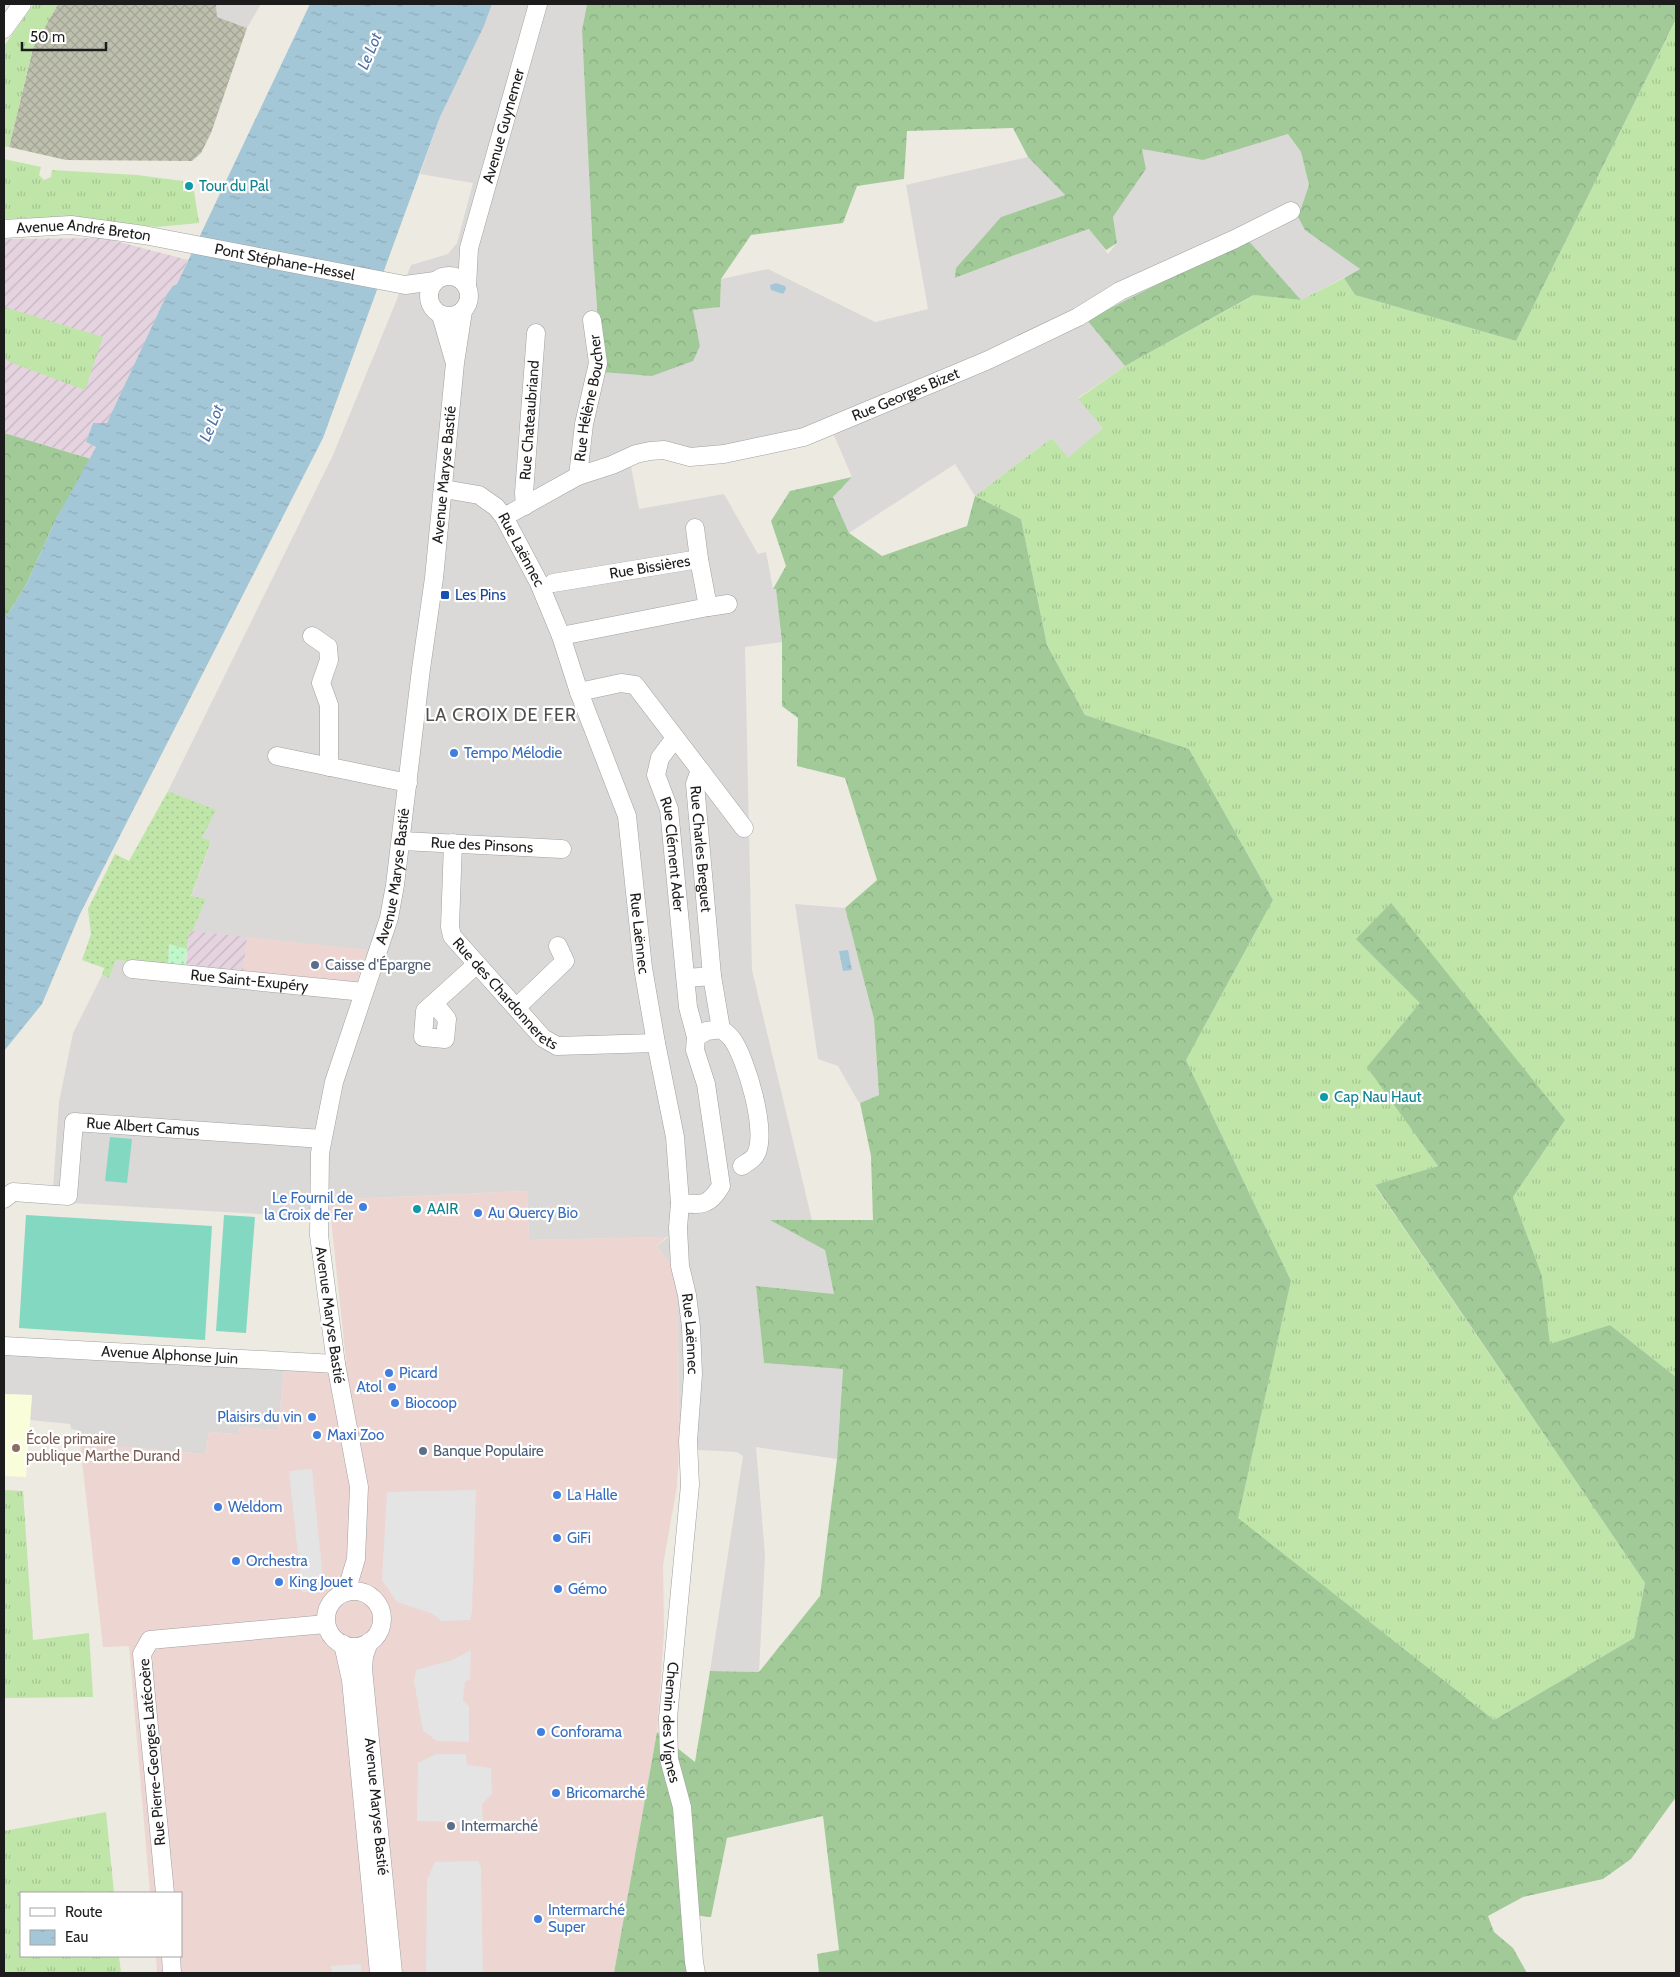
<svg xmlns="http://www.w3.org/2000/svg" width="1680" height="1977" viewBox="0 0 1680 1977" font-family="Cabin,sans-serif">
<defs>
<pattern id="industrial-furrows" width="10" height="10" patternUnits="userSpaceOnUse" patternTransform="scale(1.25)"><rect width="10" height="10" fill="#e5d4e0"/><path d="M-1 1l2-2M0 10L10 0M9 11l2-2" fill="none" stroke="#c4b5c0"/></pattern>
<pattern id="construction-cross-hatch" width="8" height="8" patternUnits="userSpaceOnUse" patternTransform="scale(1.25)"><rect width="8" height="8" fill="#bec0ae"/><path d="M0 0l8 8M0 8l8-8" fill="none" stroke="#a3a495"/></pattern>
<pattern id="grass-tufts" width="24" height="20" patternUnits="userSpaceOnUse" patternTransform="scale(1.25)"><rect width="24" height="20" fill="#c0e5a9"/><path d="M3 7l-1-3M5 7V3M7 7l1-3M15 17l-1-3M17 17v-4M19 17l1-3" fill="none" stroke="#a4c491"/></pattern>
<pattern id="forest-crowns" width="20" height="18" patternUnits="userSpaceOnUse" patternTransform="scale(1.25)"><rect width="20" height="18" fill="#a1ca98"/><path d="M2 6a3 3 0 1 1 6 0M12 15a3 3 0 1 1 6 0" fill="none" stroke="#8aad82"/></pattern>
<pattern id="park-dots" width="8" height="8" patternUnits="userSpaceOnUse" patternTransform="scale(1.25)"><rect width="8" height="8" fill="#bff6ca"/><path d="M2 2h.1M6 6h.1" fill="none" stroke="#a4d2ad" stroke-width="1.8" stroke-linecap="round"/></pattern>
<pattern id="garden-dots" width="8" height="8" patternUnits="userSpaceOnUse" patternTransform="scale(1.25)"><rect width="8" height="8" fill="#c0e5a9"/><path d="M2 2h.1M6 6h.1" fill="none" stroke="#a4c491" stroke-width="1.8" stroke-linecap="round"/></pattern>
<pattern id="water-ripples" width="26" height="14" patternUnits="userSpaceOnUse" patternTransform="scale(1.25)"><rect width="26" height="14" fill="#a4c7d8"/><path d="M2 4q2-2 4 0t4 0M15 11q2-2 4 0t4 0" fill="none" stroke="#8daab9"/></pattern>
</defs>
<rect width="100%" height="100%" fill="#edeae1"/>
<!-- residential -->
<g fill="#dad9d8">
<polygon points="216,4 261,4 247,28 217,17"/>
<polygon points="492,4 587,4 582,30 593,255 602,372 700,346 693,310 720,307 721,279 768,269 875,322 928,309 906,185 1028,157 1065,195 1001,217 956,268 956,278 1015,255 1090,229 1108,254 1117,243 1113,217 1146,169 1142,149 1203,160 1288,134 1301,152 1309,185 1298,217 1306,230 1360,269 1301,300 1247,239 1087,320 1125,366 1078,398 1103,428 1068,459 1052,438 975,496 955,464 849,533 833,497 852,477 833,433 647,457 631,466 639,509 724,494 758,554 766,552 773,589 776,589 782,642 745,647 752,970 812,1220 771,1220 825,1250 834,1294 756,1286 764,1363 843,1368 837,1459 756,1447 765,1555 759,1672 710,1671 743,1456 737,1452 679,1449 678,1305 662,1253 656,1247 668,1237 529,1240 527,1191 329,1200 330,1218 52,1202 59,1102 73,1033 102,975 109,978 116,960 185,967 186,964 211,967 210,969 357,985 366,950 192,932 206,899 191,897 211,842 202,838 215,811 168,791 333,455 411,265 448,254 457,243 473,183 420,174 440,117 484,26"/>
<polygon points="795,904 845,908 874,1019 879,1095 860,1103 858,1101 838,1066 818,1059"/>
<polygon points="4,1352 284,1368 278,1430 239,1427 238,1434 209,1432 205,1454 80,1443 77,1430 71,1429 70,1424 30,1420 32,1395 4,1394"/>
</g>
<!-- commercial -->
<g fill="#edd5d1">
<polygon points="247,937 367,950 356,985 243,973"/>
<polygon points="527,1191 529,1240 666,1237 656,1247 672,1264 678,1305 679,1449 677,1486 663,1565 664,1632 657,1732 614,1973 157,1973 156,1956 181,1956 181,1893 150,1893 129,1646 103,1647 80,1443 205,1454 209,1432 238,1434 239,1427 278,1430 284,1368 320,1372 346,1360 329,1200"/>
</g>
<!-- industrial -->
<g fill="url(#industrial-furrows)">
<polygon points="104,238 188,260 177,285 166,296 107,424 93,423 86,442 96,447 91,459 4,433 4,239"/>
<polygon points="189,931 247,937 243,973 186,964"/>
</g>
<!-- education -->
<polygon fill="#f9fdda" points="4,1394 32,1395 26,1477 4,1476"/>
<!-- construction -->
<polygon fill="url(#construction-cross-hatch)" points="58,4 178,4 182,5 216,4 217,17 247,28 211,133 201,153 192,161 66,160 9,147 33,48"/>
<!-- grass -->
<g fill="url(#grass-tufts)">
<polygon points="34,4 58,4 33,48 9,147 4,146 4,46"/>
<polygon points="1676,19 1676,1377 1610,1325 1550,1345 1542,1276 1513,1197 1565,1120 1421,1003 1368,1067 1438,1166 1375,1186 1645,1583 1634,1638 1494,1720 1237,1518 1291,1281 1186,1060 1273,900 1189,749 1085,715 1047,645 1021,519 975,496 1052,438 1068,458 1103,428 1078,399 1125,366 1255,295 1301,300 1344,278 1355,295 1516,341"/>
<polygon points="4,159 41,167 39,175 44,180 51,177 52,170 137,175 183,181 183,191 194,191 199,223 157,227 65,217 4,219"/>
<polygon points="4,307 103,337 85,390 9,362 4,358"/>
<polygon points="4,1490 23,1491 33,1640 89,1633 93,1697 4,1698"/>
<polygon points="106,1812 114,1893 21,1893 21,1956 119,1956 121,1973 4,1973 4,1831"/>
</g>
<!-- forest -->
<g fill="url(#forest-crowns)">
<polygon points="587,4 1676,4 1676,19 1516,341 1355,295 1344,278 1360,269 1305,230 1298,217 1309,185 1301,152 1288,134 1203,160 1142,149 1146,169 1113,217 1117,243 1106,250 1089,229 1015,255 955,278 956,268 1001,217 1065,195 1028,157 1013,128 907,131 904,179 857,186 843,223 751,235 721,279 720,307 693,310 700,346 693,361 652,376 602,372 593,255 582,30"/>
<polygon points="1247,239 1301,300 1254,295 1125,366 1087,320"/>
<polygon points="4,433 91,459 55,521 26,585 4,620"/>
<polygon points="852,477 833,497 849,533 882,556 967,526 975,496 1021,519 1047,645 1085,715 1189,749 1273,900 1186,1060 1291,1281 1238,1518 1494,1720 1634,1638 1645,1583 1375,1185 1438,1166 1367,1067 1420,1003 1356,939 1391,903 1565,1120 1513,1197 1542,1276 1550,1344 1610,1325 1676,1377 1676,1797 1631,1859 1603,1879 1523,1897 1488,1916 1494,1932 1513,1948 1527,1973 819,1973 817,1954 839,1950 823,1816 727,1838 711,1917 681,1914 687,1973 614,1973 657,1732 695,1762 710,1671 759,1672 820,1596 837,1459 843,1369 764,1363 756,1286 834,1294 825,1250 770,1220 873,1220 871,1156 860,1103 879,1095 874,1019 845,908 877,880 845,778 797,766 798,718 782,706 782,642 776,589 773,589 786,566 771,521 790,491"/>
</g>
<!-- park -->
<polygon fill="url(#park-dots)" points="169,944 187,949 185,967 168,965"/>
<!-- garden -->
<polygon fill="url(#garden-dots)" points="168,791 216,810 202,838 211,841 191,896 206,899 192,932 189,932 187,949 169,944 168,965 116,960 109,978 102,975 104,968 82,960 91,934 88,909 115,854 129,861"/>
<!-- pitch -->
<g fill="#83d8c1">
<polygon points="110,1137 132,1139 127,1183 105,1181"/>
<polygon points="26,1215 212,1226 205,1340 19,1328"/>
<polygon points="224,1215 255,1217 246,1333 216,1331"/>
</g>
<!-- parking -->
<g fill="#e4e4e4">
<polygon points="312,1469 324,1590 302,1592 289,1471"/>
<polygon points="476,1490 472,1612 470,1620 441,1621 433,1614 397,1602 382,1580 387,1492"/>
<polygon points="471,1650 470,1679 465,1682 463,1701 469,1706 469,1742 437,1741 423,1731 414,1681 416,1670 452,1660"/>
<polygon points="436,1754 466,1754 467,1765 491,1768 492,1794 482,1804 483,1823 417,1821 418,1763"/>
<polygon points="478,1861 481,1867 483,1972 426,1973 427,1879 435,1862"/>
<polygon points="361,1964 361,1973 332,1973 331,1966"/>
</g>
<!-- water -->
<g fill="url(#water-ripples)">
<polygon points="310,4 492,4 484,26 440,117 323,438 80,914 42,1004 4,1051 4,620 26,585 55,521 96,447 86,442 93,423 107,423 166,296 172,287 177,284"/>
<polygon points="776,283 785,286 786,289 783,294 771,290 770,285"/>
<polygon points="848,950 852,970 843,971 839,951"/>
</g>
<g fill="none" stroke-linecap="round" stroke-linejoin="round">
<!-- minor casing -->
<g stroke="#a0a0a0" stroke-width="19">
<g id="minor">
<polyline points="4,29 22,4"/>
<path id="s1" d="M4,229l67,-4 73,10 261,50 30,-4"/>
<circle cx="449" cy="296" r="20"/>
<path id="s2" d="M467,287l2,-39 69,-244"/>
<polyline points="441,315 454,360"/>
<path id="s3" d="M578,476l6,-52 14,-61 -6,-43"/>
<path id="s4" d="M444,489l35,6 17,12 8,10 35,66 22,53 18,56 48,124 16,152 13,75 19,94 5,66 -2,25 2,38 7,29 4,32 2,47 -5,67 2,44 -22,233 1,41 13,48 12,155 2,11"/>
<path id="s5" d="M525,506l-1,-13 12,-160"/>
<path id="s6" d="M504,517l74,-41 34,-11 24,-11 14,-3 14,-1 26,7 34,-3 80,-17 182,-76 92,-44 42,-26 115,-52 56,-28"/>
<polyline points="695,528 699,559"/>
<path id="s7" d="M553,583l146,-24 9,48 -147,29"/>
<polyline points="708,607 728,604"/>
<polyline points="312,636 328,647 329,660 321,683 329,705 329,767"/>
<path id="s8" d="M579,692l42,-9 14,2 65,85 -5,14 17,192 -25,2"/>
<path id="s9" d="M675,738l-15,20 -4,17 13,34 19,198 8,30"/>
<polyline points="277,756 408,783"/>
<polyline points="700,770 744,828"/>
<path id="s10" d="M402,841l160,8"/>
<path id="s11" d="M453,843l-3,84 2,9 91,102 14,8 99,-3"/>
<path id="s12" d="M132,969l232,23"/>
<polyline points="712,976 721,1029"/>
<polyline points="434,1003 447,1019 445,1039 423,1037 425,1011 477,964"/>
<polyline points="517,1007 565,961 558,946"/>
<path id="s13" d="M4,1199l9,-7 55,4 6,-74 248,17"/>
<path d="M680,1203c22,2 29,3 41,-17l-15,-102 -11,-34 1,-13 11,-6 14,-2c4,3 8,6 11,10 14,19 36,93 24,115 -2,5 -10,9 -14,12"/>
<path id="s14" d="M4,1346l332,18"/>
<circle cx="354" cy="1619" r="28"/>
<path id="s15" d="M346,1592l10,-33 3,-72 -23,-123 -17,-129 1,-82 14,-71 55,-164 6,-33 26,-216 13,-91 21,-215 8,-52"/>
<path id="s16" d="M369,1642l-5,14 -1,13 30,304"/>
<polyline points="343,1644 351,1680 379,1973"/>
<polyline points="165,1893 142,1654 150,1640 326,1624"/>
<polyline points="171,1956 172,1973"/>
</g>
</g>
<!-- minor -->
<use href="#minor" stroke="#fff" stroke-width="18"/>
</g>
<!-- markers -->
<g fill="#0f9aa8" stroke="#fff" stroke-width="2">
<circle cx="189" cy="186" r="5"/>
<circle cx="1324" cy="1097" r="5"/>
<circle cx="417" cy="1209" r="5"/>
</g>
<rect fill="#1a4fb4" stroke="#fff" stroke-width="2" x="440" y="590" width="10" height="10" rx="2.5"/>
<g fill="#3f7fe0" stroke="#fff" stroke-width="2">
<circle cx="454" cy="753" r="5"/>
<circle cx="363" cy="1207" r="5"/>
<circle cx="478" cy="1213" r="5"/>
<circle cx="389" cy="1373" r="5"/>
<circle cx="392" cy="1387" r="5"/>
<circle cx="395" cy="1403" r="5"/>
<circle cx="312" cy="1417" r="5"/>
<circle cx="317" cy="1435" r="5"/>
<circle cx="557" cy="1495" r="5"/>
<circle cx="218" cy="1507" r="5"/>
<circle cx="557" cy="1538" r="5"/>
<circle cx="236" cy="1561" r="5"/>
<circle cx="279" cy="1582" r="5"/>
<circle cx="558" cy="1589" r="5"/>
<circle cx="541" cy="1732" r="5"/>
<circle cx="556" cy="1793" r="5"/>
<circle cx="538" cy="1919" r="5"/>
</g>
<g fill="#5c6f8a" stroke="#fff" stroke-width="2">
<circle cx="315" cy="965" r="5"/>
<circle cx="423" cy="1451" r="5"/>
<circle cx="451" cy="1826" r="5"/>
</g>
<circle fill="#8d6e63" stroke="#fff" stroke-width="2" cx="16" cy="1448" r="5"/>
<g text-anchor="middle" stroke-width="4.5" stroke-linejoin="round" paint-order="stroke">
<!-- street labels -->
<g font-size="15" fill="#1c1c1c" stroke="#fff">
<text dy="5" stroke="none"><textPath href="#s2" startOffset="166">Avenue Guynemer</textPath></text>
<text dy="5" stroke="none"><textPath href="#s1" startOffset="80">Avenue André Breton</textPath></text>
<text dy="5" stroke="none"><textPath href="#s1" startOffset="284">Pont Stéphane-Hessel</textPath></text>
<text dy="5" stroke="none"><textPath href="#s6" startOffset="428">Rue Georges Bizet</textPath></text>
<text dy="5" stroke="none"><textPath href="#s3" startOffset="79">Rue Hélène Boucher</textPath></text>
<text dy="5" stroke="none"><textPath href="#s5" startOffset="86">Rue Chateaubriand</textPath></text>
<text dy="5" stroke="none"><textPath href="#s15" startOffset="1136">Avenue Maryse Bastié</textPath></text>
<text dy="5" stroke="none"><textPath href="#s4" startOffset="106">Rue Laënnec</textPath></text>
<text dy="5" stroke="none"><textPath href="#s7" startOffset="98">Rue Bissières</textPath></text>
<text dy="5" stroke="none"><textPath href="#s10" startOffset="80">Rue des Pinsons</textPath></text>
<text dy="5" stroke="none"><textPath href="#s8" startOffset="244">Rue Charles Breguet</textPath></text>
<text dy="5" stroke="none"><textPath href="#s9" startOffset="124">Rue Clément Ader</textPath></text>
<text dy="5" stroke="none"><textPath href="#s15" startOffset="731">Avenue Maryse Bastié</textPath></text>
<text dy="5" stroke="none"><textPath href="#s4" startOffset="511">Rue Laënnec</textPath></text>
<text dy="5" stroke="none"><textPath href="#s12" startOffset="118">Rue Saint-Exupéry</textPath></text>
<text dy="5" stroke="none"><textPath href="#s11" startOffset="172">Rue des Chardonnerets</textPath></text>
<text dy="5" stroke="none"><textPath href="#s13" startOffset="210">Rue Albert Camus</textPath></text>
<text transform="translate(330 1315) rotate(82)" y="5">Avenue Maryse Bastié</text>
<text dy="5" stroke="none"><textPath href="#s4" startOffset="916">Rue Laënnec</textPath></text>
<text dy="5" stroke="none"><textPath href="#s14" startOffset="166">Avenue Alphonse Juin</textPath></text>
<text dy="5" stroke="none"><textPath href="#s4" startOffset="1306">Chemin des Vignes</textPath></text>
<text transform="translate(152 1752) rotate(-95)" y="5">Rue Pierre-Georges Latécoère</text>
<text dy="5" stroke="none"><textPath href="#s16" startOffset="166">Avenue Maryse Bastié</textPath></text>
</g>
<!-- culture labels -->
<g font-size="15" fill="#0d838f" stroke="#fff" text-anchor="start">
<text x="199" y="191">Tour du Pal</text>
<text x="1334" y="1102">Cap Nau Haut</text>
<text x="427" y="1214">AAIR</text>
</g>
<!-- transit labels -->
<g font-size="15" fill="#164399" stroke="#fff" text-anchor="start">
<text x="455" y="600">Les Pins</text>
</g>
<!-- shop labels -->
<g font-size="15" fill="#366cbe" stroke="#fff" text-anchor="start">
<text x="464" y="758">Tempo Mélodie</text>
<text x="353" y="1203" text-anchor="end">Le Fournil de<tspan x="353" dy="17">la Croix de Fer</tspan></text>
<text x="488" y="1218">Au Quercy Bio</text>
<text x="399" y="1378">Picard</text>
<text x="382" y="1392" text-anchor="end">Atol</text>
<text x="405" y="1408">Biocoop</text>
<text x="302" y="1422" text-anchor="end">Plaisirs du vin</text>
<text x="327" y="1440">Maxi Zoo</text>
<text x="567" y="1500">La Halle</text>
<text x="228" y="1512">Weldom</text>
<text x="567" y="1543">GiFi</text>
<text x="246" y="1566">Orchestra</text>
<text x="289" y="1587">King Jouet</text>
<text x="568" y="1594">Gémo</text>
<text x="551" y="1737">Conforama</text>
<text x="566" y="1798">Bricomarché</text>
<text x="548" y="1915">Intermarché<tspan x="548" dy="17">Super</tspan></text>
</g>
<!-- service labels -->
<g font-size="15" fill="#4e5e75" stroke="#fff" text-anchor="start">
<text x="325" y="970">Caisse d'Épargne</text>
<text x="433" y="1456">Banque Populaire</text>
<text x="461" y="1831">Intermarché</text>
</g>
<!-- education labels -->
<g font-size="15" fill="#785e54" stroke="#fff" text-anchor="start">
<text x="26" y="1444">École primaire<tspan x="26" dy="17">publique Marthe Durand</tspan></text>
</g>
<!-- water labels -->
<g font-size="16" font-style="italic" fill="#4e70a5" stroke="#fff">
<text transform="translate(369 51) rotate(-67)" y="6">Le Lot</text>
<text transform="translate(211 423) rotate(-67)" y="6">Le Lot</text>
</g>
<!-- quarter labels -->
<g font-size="18" letter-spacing="1" fill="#4f4f4f" stroke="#fff">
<text x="501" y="721">LA CROIX DE FER</text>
</g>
</g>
<!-- border -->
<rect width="1680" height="1977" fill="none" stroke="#1c1c1c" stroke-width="10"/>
<!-- legend -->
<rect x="20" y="1892" width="162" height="65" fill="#ffffff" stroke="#a4a4a4"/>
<rect x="30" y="1908" width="25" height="8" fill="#ffffff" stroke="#a4a4a4"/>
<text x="65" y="1917" font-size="15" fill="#1c1c1c">Route</text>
<rect x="30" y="1930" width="25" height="15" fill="url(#water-ripples)" stroke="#a4a4a4"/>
<text x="65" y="1942" font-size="15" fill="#1c1c1c">Eau</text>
<!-- scale -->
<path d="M22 42v8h84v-8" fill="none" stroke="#1c1c1c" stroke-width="2.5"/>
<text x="30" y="42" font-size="15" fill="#1c1c1c" stroke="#ffffff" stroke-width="4" paint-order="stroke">50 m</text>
</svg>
